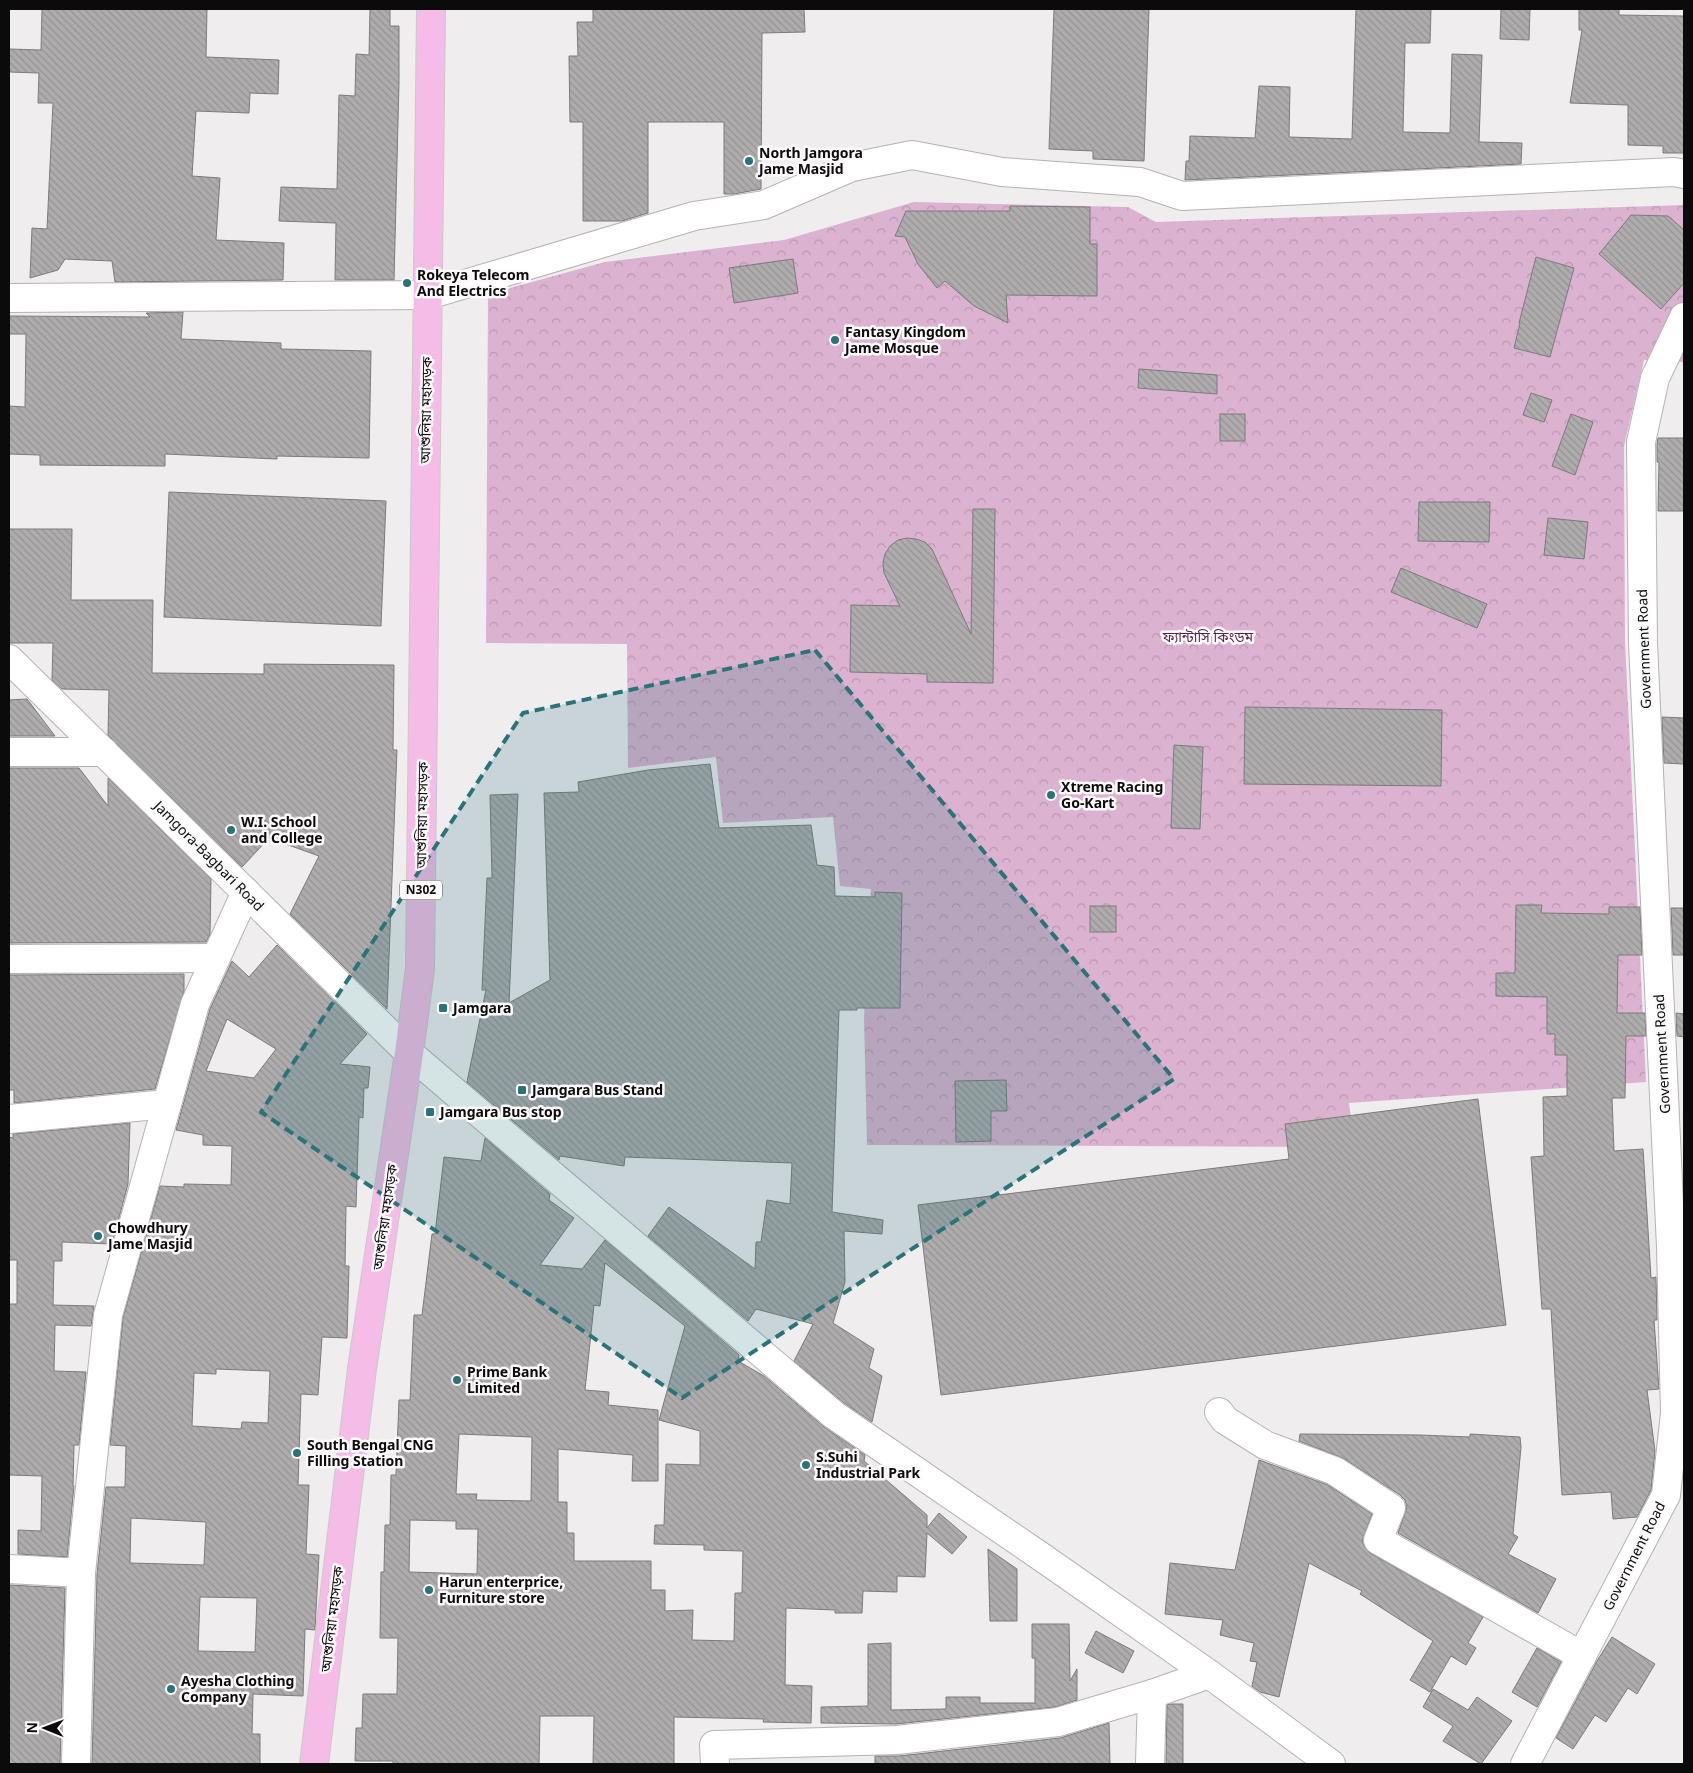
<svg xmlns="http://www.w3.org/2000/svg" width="1693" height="1773" viewBox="0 0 1693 1773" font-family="'Noto Sans','Noto Sans Bengali',sans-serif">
<defs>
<pattern id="park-crowns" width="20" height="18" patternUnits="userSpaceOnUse" patternTransform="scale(1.25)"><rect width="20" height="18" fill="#dbb2d0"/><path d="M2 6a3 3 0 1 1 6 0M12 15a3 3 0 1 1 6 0" fill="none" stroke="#bb98b1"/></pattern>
<pattern id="building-back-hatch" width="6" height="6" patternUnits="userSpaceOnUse" patternTransform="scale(1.25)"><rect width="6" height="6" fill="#afacae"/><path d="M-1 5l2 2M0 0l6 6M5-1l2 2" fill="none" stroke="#959394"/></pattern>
</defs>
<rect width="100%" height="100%" fill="#f0edef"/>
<!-- park -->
<polygon fill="url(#park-crowns)" points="914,202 1128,207 1156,222 1684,205 1684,362 1644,360 1624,446 1625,642 1646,1082 1349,1103 1355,1147 867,1145 864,1018 871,889 840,886 833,817 723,823 716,757 628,768 627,644 486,643 488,294 605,262 784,240"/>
<!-- building -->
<g fill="url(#building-back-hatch)" stroke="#7c7a7b" fill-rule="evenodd">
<polygon points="42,9 207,9 206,57 279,60 278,94 250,93 249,113 196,111 192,176 220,178 216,240 284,243 283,280 115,282 112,261 65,259 58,270 30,278 32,228 47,229 53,103 38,103 39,73 9,72 9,49 41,50"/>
<polygon points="370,9 390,9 390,26 399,26 399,83 394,280 335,280 336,223 279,221 281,187 337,189 339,95 355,96 356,54 369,55"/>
<polygon points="593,9 804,9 805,32 762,33 761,189 734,194 724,194 724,122 648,122 648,213 622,221 583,221 583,122 570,122 569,56 578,56 577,22 593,22"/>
<polygon points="1054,9 1149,9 1144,161 1093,159 1093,151 1049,149"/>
<polygon points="1356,9 1431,9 1430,43 1405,43 1403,132 1450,133 1452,54 1482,55 1479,142 1522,143 1521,164 1185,180 1186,161 1189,161 1190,136 1255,138 1259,86 1290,87 1289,137 1352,139"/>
<polygon points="1501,9 1530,9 1529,40 1500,39"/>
<polygon points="1579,9 1619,9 1619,15 1684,16 1684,153 1663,153 1663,146 1628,145 1628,105 1570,103 1582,30 1579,30"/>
<polygon points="1010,206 1090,207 1090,244 1097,244 1097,296 1006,295 1008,323 974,306 945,281 937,288 918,264 905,237 895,236 906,211 1010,211"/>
<polygon points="1631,215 1668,216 1684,230 1684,283 1661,309 1599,254"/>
<polygon points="1536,257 1574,268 1550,357 1514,348 1520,323 1519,323"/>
<polygon points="793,259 798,293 734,303 729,268"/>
<polygon points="183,312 181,339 281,343 281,349 371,351 369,458 277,456 277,459 165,454 165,466 40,465 40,455 9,454 9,406 25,407 26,334 9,334 9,316 150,317 146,313"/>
<polygon points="1139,369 1217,375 1217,394 1138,388"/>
<polygon points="1531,393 1552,400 1544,422 1523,415"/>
<rect x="1220" y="414" width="25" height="27"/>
<polygon points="1571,414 1593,422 1575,475 1552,466"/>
<polygon points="1658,438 1684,438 1684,511 1658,511 1659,462 1657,462 1657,444"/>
<polygon points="169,492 386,501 381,626 164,617"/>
<polygon points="1419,502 1490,502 1489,542 1418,541"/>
<polygon points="973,509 995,509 993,683 927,682 927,674 850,672 851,605 900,606 884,573 883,563 885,554 890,546 898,540 907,538 916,539 925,542 932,549 971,634"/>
<polygon points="1548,518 1588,522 1584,559 1544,555"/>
<polygon points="9,529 72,529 71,600 153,600 152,673 264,674 264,664 394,665 393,750 397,750 387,1009 290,914 319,856 269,838 242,867 108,735 109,690 62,689 52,680 53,643 9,643"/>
<polygon points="1401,568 1487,604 1477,628 1391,592"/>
<polygon points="27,699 55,736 9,736 9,700"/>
<polygon points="1245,707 1442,710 1441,786 1244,784"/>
<polygon points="1662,717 1684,718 1684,764 1664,763"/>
<polygon points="1174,745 1203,747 1200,829 1171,828"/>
<polygon points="710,764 719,828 811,825 817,865 834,867 835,896 875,897 875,892 902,893 900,1008 857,1008 857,1010 839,1010 832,1212 883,1220 882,1234 844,1231 845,1282 833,1323 874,1349 869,1368 882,1376 872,1422 844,1403 794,1361 813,1324 756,1309 748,1321 648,1236 669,1207 755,1269 756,1242 761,1242 767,1200 790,1204 792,1163 625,1157 624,1166 560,1156 559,1160 467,1082 486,990 482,990 487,878 492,878 490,795 518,794 509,1003 550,980 544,793 579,792 578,782 648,770"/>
<polygon points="9,768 79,768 108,806 108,778 211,879 210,934 206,942 9,943"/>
<polygon points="1516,905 1542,905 1541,913 1609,914 1609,907 1640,907 1642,955 1618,955 1617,1013 1645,1013 1646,1036 1626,1036 1625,1098 1612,1098 1614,1151 1643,1149 1651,1278 1656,1277 1657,1320 1654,1320 1659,1389 1647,1390 1655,1451 1651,1490 1637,1517 1613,1519 1611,1492 1562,1495 1551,1309 1542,1309 1531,1157 1544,1156 1543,1097 1567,1096 1567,1055 1555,1055 1555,1034 1547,1034 1547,997 1496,996 1496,973 1515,973"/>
<rect x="1090" y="906" width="26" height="26"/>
<polygon points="1671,908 1684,908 1684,955 1673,955"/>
<path d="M277,945l90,89 -27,30 30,3 -2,21h-4l-1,30 -4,-1 -3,90 -10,-1 -1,60h4l-2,72 -25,-1 -4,58 -17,-1 -3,91h11l-3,69 13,1 -4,75 -10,-1 -2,67 -50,-2 -1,40h8v30h-168l5,-190 9,-87h19l1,-41 -16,-1 13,-127 37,-132 24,1v-3l47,1 1,-39 -29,-1v-10l-27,-5 34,-121 22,-48 17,16zM227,1019l49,30 -22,29 -48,-7zM216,1369l54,2 -2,52 -26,-1 -1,7 -49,-3 2,-53 22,1zM131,1518l75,4 -2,43 -74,-2zM200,1597l57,1 -2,54 -57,-1z"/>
<polygon points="184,974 184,991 155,1089 14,1103 14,1090 9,1090 9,975"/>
<polygon points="1676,1013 1684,1014 1684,1037 1677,1036"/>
<polygon points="1006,1080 1007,1111 991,1111 991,1141 956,1142 955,1081"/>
<polygon points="1478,1099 1506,1325 941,1395 918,1205 1289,1159 1285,1124"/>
<polygon points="130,1123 128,1184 112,1244 62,1242 62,1261 54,1261 53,1305 94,1306 91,1326 55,1325 54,1371 86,1372 79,1445 74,1445 73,1486 74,1486 67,1557 18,1554 18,1530 41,1531 42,1476 9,1475 9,1304 17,1304 17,1260 9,1260 9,1137 13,1138 13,1134"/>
<path d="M485,1138l65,56 -1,6 25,18 -34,47 42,4 23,-29 134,115 -1,6 26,15 60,51 41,28 -1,6 63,54v13l12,-15 28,24 -15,17 -25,-21 -2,44 -28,-1v16l-34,-1 -1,22h-27v-3l-49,-2 -1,77 27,1 -1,37 -48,-1 1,-3 -90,-2v47h-81l1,-48h-54l-1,48h-146v-3h-38l1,-33h6l1,-34h34l1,-56h-18l1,-66h3l1,-47h5l1,-50h5l3,-75h11l4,-85h8l10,-81h3l9,-77 37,4zM605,1263l80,63 -26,94 41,11v34l-34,-1 -2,61h-9l-1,19 50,1v5l39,1 -1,42h-7l-1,48 -42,-1 1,-30 -28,1v-21h-14v-29h-77v-28h-7v-31h-9v-53l75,6 -1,26h26v-71l-50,-5 1,-13 -24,-2 9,-85 6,1zM459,1434l73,3 -1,64 -55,-1 1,-6h-21zM410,1520l46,1v8h22l-1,45 -68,-2z"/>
<polygon points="1300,1434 1420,1435 1470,1437 1470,1434 1520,1437 1521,1447 1513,1534 1518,1537 1508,1554 1556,1579 1538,1613 1398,1533 1407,1507 1405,1500 1400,1495 1343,1458 1299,1441"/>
<polygon points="1259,1460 1328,1485 1372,1514 1362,1541 1365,1548 1370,1553 1483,1617 1468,1643 1476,1648 1466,1665 1451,1656 1430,1692 1410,1680 1433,1641 1360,1594 1362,1591 1309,1563 1279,1697 1260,1692 1252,1686 1257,1662 1250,1661 1254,1643 1220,1635 1223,1620 1165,1614 1170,1563 1235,1570"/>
<polygon points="988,1549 1017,1569 1017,1621 990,1621"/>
<polygon points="9,1585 65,1588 60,1764 9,1764"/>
<polygon points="1032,1624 1069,1624 1070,1681 1077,1669 1077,1700 1055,1707 896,1724 821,1723 821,1707 868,1706 868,1644 891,1643 891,1710 946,1709 946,1697 980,1697 980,1703 1035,1703 1035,1658 1032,1658"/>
<polygon points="1096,1631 1134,1651 1123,1673 1085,1653"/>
<polygon points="1612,1637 1655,1664 1637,1694 1628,1688 1606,1722 1595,1715 1573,1749 1556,1738 1597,1661"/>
<polygon points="1537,1648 1561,1662 1537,1707 1512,1692"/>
<polygon points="1433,1689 1468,1710 1477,1697 1512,1721 1481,1764 1443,1741 1453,1726 1423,1707"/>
<polygon points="1170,1704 1183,1704 1183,1764 1166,1764 1167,1705"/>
<polygon points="1109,1723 1110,1764 875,1764 875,1756 899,1756 1060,1738"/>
</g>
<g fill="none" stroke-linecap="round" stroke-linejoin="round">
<!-- minor casing -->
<g stroke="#b5b2b4" stroke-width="30">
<g id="minor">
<polyline points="9,298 428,295 694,216 764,205 852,167 912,155 1002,172 1140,182 1182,196 1674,172 1684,174"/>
<polyline points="9,659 409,1053 834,1415 1043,1558 1209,1674 1331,1764"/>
<polyline points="9,752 104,752"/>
<polyline points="9,959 215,958"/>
<polyline points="9,1119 167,1104"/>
<polyline points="1219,1412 1225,1420 1265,1445 1335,1471 1391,1508 1378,1540 1582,1656"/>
<polyline points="9,1569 81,1573"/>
<polyline points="76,1764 81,1573 108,1315 195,1004 246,892"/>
<polyline points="715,1764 714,1745 897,1740 1058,1722 1152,1694 1209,1674"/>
<polyline points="1150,1764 1152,1694"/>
<polyline points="1525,1764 1666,1495 1675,1413 1671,1247 1643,643 1641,442 1655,378 1684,317"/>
</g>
</g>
<!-- trunk casing -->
<g stroke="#cac9ca" stroke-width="30">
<polyline id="trunk" points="314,1764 362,1369 409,1053 420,969 431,9"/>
</g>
<!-- minor -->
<use href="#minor" stroke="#fff" stroke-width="28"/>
<!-- trunk -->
<use href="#trunk" stroke="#f4bce6" stroke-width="28"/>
</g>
<!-- marked area -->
<path fill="#297379" fill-opacity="0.2" stroke="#297379" stroke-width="4" stroke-dasharray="10 6" stroke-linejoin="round" d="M815,650l359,429 -492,319 -421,-286 262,-399z"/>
<!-- markers -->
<g fill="#297379" stroke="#fdfafc" stroke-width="2">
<circle cx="749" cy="161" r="5"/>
<circle cx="407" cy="283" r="5"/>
<circle cx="835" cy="340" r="5"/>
<circle cx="1051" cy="795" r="5"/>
<circle cx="231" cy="830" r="5"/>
<rect x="438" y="1003" width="10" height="10" rx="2.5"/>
<rect x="517" y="1085" width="10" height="10" rx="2.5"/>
<rect x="425" y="1107" width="10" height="10" rx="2.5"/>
<circle cx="98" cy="1236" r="5"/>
<circle cx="457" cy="1380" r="5"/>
<circle cx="297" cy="1453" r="5"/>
<circle cx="806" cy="1465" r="5"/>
<circle cx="429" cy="1590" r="5"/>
<circle cx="171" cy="1689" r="5"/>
</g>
<g text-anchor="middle" stroke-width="5" stroke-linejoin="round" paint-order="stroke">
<!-- shield labels -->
<rect fill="#fdfafc" stroke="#545354" stroke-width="1" x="400" y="880.5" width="42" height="19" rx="4"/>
<g font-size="12" font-weight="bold" fill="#0c0b0c">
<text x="421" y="894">N302</text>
</g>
<!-- poi labels -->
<g font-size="14" font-weight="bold" fill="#0c0b0c" stroke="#fdfafc" text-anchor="start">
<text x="759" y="158">North Jamgora<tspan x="759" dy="16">Jame Masjid</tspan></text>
<text x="417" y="280">Rokeya Telecom<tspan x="417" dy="16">And Electrics</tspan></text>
<text x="845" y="337">Fantasy Kingdom<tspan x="845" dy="16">Jame Mosque</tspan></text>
<text x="1061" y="792">Xtreme Racing<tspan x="1061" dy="16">Go-Kart</tspan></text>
<text x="241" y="827">W.I. School<tspan x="241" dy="16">and College</tspan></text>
<text x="453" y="1013">Jamgara</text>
<text x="532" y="1095">Jamgara Bus Stand</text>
<text x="440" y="1117">Jamgara Bus stop</text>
<text x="108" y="1233">Chowdhury<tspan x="108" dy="16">Jame Masjid</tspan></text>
<text x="467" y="1377">Prime Bank<tspan x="467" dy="16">Limited</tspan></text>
<text x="307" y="1450">South Bengal CNG<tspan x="307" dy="16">Filling Station</tspan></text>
<text x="816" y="1462">S.Suhi<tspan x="816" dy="16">Industrial Park</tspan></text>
<text x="439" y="1587">Harun enterprice,<tspan x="439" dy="16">Furniture store</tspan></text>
<text x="181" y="1686">Ayesha Clothing<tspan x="181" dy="16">Company</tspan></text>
</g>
<!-- street labels -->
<g font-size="14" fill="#0c0b0c" stroke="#fdfafc">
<text transform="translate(426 410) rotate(-89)" y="5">আশুলিয়া মহাসড়ক</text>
<text transform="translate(1644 649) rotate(-92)" y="5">Government Road</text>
<text transform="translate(422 815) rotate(-89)" y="5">আশুলিয়া মহাসড়ক</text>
<text transform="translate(209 856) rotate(45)" y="5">Jamgora-Bagbari Road</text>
<text transform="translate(1662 1054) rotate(-93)" y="5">Government Road</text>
<text transform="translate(385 1217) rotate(-82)" y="5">আশুলিয়া মহাসড়ক</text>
<text transform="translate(1634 1556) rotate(-63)" y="5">Government Road</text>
<text transform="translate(332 1619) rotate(-83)" y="5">আশুলিয়া মহাসড়ক</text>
</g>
<!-- park labels -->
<g font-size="14" fill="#571f4b" stroke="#fdfafc">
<text x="1208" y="642">ফ্যান্টাসি কিংডম</text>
</g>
</g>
<!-- border -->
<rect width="1693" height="1773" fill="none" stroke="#0c0b0c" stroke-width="20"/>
<!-- north arrow -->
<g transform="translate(45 1728) rotate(271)" stroke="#fdfafc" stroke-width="4" paint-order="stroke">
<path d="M0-4L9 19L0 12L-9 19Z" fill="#0c0b0c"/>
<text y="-8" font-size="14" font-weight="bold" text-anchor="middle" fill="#0c0b0c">N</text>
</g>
</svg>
